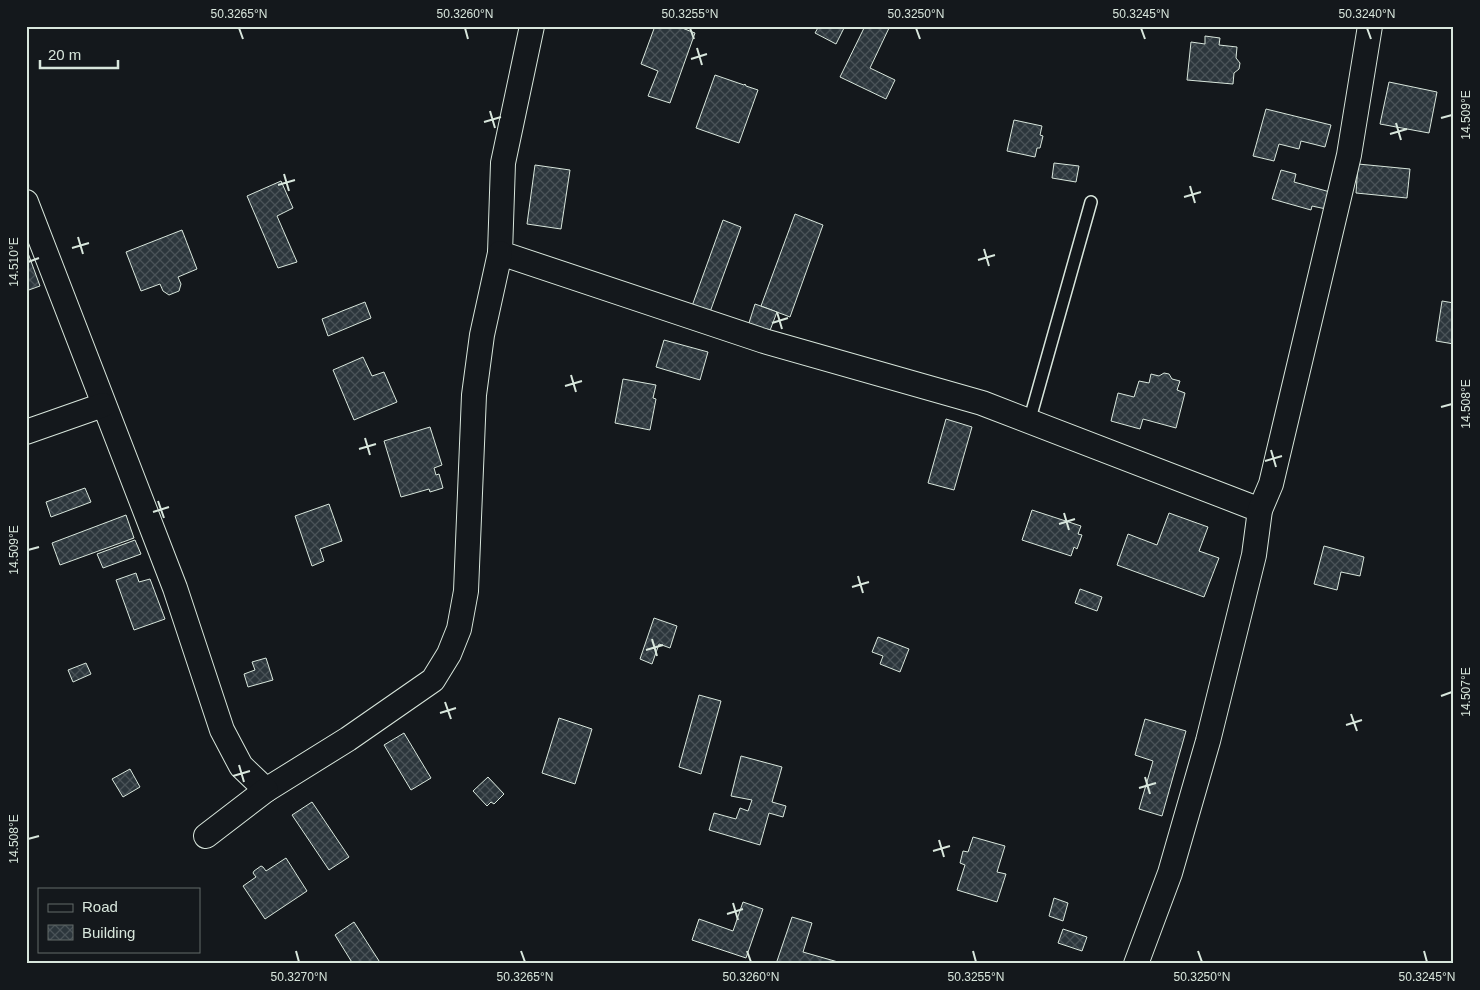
<svg xmlns="http://www.w3.org/2000/svg" width="1480" height="990" viewBox="0 0 1480 990" font-family="Helvetica,sans-serif">
<defs>
<pattern id="building-cross-hatch" width="8" height="8" patternUnits="userSpaceOnUse" patternTransform="scale(1.25)"><rect width="8" height="8" fill="#2c363c"/><path d="M0 0l8 8M0 8l8-8" fill="none" stroke="#4a5358"/></pattern>
</defs>
<rect width="100%" height="100%" fill="#14181c"/>
<!-- building -->
<g fill="url(#building-cross-hatch)" stroke="#d8e6dc">
<polygon points="655,26 677,26 695,33 670,103 648,96 658,71 641,64"/>
<polygon points="819,26 845,26 836,44 815,33"/>
<polygon points="865,26 890,26 870,68 895,80 886,99 840,77"/>
<polygon points="1205,36 1220,38 1219,45 1237,47 1236,58 1240,63 1239,69 1234,73 1233,84 1187,80 1191,42 1205,44"/>
<polygon points="715,75 744,85 745,84 746,86 758,90 739,143 696,128"/>
<polygon points="1389,82 1437,92 1429,133 1380,124"/>
<polygon points="1266,109 1331,125 1325,147 1301,141 1299,149 1279,144 1274,161 1253,156"/>
<polygon points="1014,120 1042,126 1040,135 1043,136 1040,148 1037,148 1035,157 1007,151"/>
<polygon points="1054,163 1079,166 1076,182 1052,178"/>
<polygon points="1358,164 1410,169 1407,198 1356,193"/>
<polygon points="535,165 570,170 561,229 527,224"/>
<polygon points="1281,170 1296,174 1294,182 1330,192 1326,209 1312,206 1311,210 1272,199"/>
<polygon points="281,181 293,208 277,216 297,262 278,268 247,196"/>
<polygon points="795,214 823,225 790,317 761,306"/>
<polygon points="723,220 741,227 710,312 692,306"/>
<polygon points="182,230 197,269 178,277 181,284 179,291 169,295 163,291 160,284 141,291 126,252"/>
<polygon points="28,253 40,286 26,291 26,254"/>
<polygon points="1442,301 1454,303 1454,344 1436,341"/>
<polygon points="365,302 371,318 328,336 322,319"/>
<polygon points="755,304 777,312 769,333 748,326"/>
<polygon points="664,340 708,352 700,380 656,367"/>
<polygon points="363,357 372,376 384,372 397,402 354,420 333,370"/>
<polygon points="1164,373 1169,374 1172,379 1180,381 1177,390 1185,393 1176,428 1143,419 1140,429 1111,421 1118,393 1134,397 1139,381 1149,383 1151,374 1159,376"/>
<polygon points="623,379 656,385 653,398 656,399 650,430 615,423"/>
<polygon points="946,419 972,427 954,490 928,483"/>
<polygon points="430,427 442,465 434,468 436,475 439,474 443,488 430,492 429,489 401,497 384,441"/>
<polygon points="85,488 91,502 51,517 46,502"/>
<polygon points="329,504 342,541 320,549 324,561 312,566 295,516"/>
<polygon points="1032,510 1081,526 1078,534 1082,535 1077,549 1074,547 1071,556 1022,540"/>
<polygon points="1169,513 1208,527 1199,551 1219,558 1204,597 1117,565 1128,534 1157,545"/>
<polygon points="126,515 134,538 60,565 52,543"/>
<polygon points="135,540 141,554 103,568 97,554"/>
<polygon points="1324,546 1364,557 1360,576 1341,572 1337,590 1314,584"/>
<polygon points="136,573 139,582 150,579 165,619 134,630 116,580"/>
<polygon points="1080,589 1102,597 1097,611 1075,603"/>
<polygon points="654,618 677,626 670,648 659,644 652,664 640,659"/>
<polygon points="878,637 909,649 900,672 880,664 883,656 872,652"/>
<polygon points="266,658 273,680 248,687 244,674 255,670 252,662"/>
<polygon points="86,663 91,674 73,682 68,670"/>
<polygon points="699,695 721,701 701,774 679,767"/>
<polygon points="559,718 592,729 575,784 542,773"/>
<polygon points="1145,719 1186,731 1162,816 1139,809 1153,761 1135,755"/>
<polygon points="404,733 431,778 411,790 384,745"/>
<polygon points="741,756 782,767 772,802 786,806 783,817 769,813 760,845 709,830 714,813 736,819 740,808 748,811 752,800 731,796"/>
<polygon points="130,769 140,787 123,797 112,779"/>
<polygon points="488,777 504,794 494,804 491,802 487,806 473,791"/>
<polygon points="312,802 349,857 329,870 292,815"/>
<polygon points="973,837 1005,846 997,872 1006,874 997,902 957,890 965,865 960,863 963,851 968,852"/>
<polygon points="286,858 307,891 265,919 243,886 256,877 253,873 254,871 261,866 263,867 266,871"/>
<polygon points="1054,898 1068,903 1063,921 1049,916"/>
<polygon points="743,902 763,909 746,958 692,940 699,919 733,931"/>
<polygon points="792,917 812,923 803,952 838,962 837,964 776,964"/>
<polygon points="354,922 381,964 353,964 335,935"/>
<polygon points="1063,929 1087,937 1082,951 1058,943"/>
</g>
<g fill="none" stroke-linecap="round" stroke-linejoin="round">
<!-- lane casing -->
<g stroke="#d8e6dc" stroke-width="14">
<polyline id="lane" points="1029,422 1091,202"/>
</g>
<!-- street casing -->
<g stroke="#d8e6dc" stroke-width="26">
<g id="street">
<polyline points="532,26 503,163 500,253 764,341 982,403 1260,510"/>
<polyline points="26,202 175,588 222,730 241,766 266,790 348,739 433,680 449,654 459,629 466,591 474,395 482,335 500,253"/>
<polyline points="26,432 103,405"/>
<polyline points="206,836 266,790"/>
<polyline points="1136,964 1170,873 1208,741 1254,555 1260,510 1271,484 1349,155 1370,26"/>
</g>
</g>
<!-- lane -->
<use href="#lane" stroke="#14181c" stroke-width="11"/>
<!-- street -->
<use href="#street" stroke="#14181c" stroke-width="24"/>
</g>
<!-- ticks -->
<path fill="none" stroke="#d8e6dc" stroke-width="2" d="M239,28l4,11M465,28l3,11M690,28l4,11M916,28l4,11M1141,28l4,11M1367,28l4,11M697,48l5,17M691,59l16,-5M490,111l5,17M1441,118l11,-3M484,122l17,-5M1396,123l5,17M1390,134l17,-5M284,174l5,17M278,185l17,-5M1190,186l5,17M1184,197l17,-5M78,237l5,17M72,248l17,-5M984,249l5,17M978,260l17,-5M28,262l11,-4M777,312l5,17M772,323l16,-5M571,375l5,17M565,386l17,-5M1441,407l11,-3M365,438l5,17M359,449l17,-5M1271,450l5,17M1265,461l17,-5M158,501l6,17M153,512l16,-5M1064,513l5,17M1059,524l16,-5M28,550l11,-3M858,576l5,17M852,587l17,-5M652,639l5,17M646,650l17,-5M1441,696l11,-4M445,702l6,17M440,713l16,-5M1351,714l6,17M1346,725l16,-5M239,765l5,17M233,776l17,-5M1145,777l5,17M1139,788l17,-5M28,839l11,-3M939,840l5,17M933,851l17,-5M733,903l5,17M727,914l16,-5M296,951l3,11M521,951l4,11M747,951l4,11M973,951l3,11M1198,951l4,11M1424,951l3,11"/>
<!-- border -->
<rect width="1480" height="990" fill="none" stroke="#14181c" stroke-width="55"/>
<!-- legend -->
<rect x="38" y="888" width="162" height="65" fill="#14181c" stroke="#626a69"/>
<rect x="48" y="904" width="25" height="8" fill="#14181c" stroke="#626a69"/>
<text x="82" y="912" font-size="15" fill="#d8e6dc">Road</text>
<rect x="48" y="925" width="25" height="15" fill="url(#building-cross-hatch)" stroke="#626a69"/>
<text x="82" y="938" font-size="15" fill="#d8e6dc">Building</text>
<!-- scale -->
<path d="M40 60v8h78v-8" fill="none" stroke="#d8e6dc" stroke-width="2.5"/>
<text x="48" y="60" font-size="15" fill="#d8e6dc" stroke="#14181c" stroke-width="4" paint-order="stroke">20 m</text>
<rect x="28" y="28" width="1424" height="934" fill="none" stroke="#d8e6dc" stroke-width="2"/>
<g font-size="12" text-anchor="middle" fill="#d8e6dc">
<text x="239" y="18">50.3265°N</text>
<text x="465" y="18">50.3260°N</text>
<text x="690" y="18">50.3255°N</text>
<text x="916" y="18">50.3250°N</text>
<text x="1141" y="18">50.3245°N</text>
<text x="1367" y="18">50.3240°N</text>
<text transform="translate(1466 115) rotate(-90)" y="4">14.509°E</text>
<text transform="translate(14 262) rotate(-90)" y="4">14.510°E</text>
<text transform="translate(1466 404) rotate(-90)" y="4">14.508°E</text>
<text transform="translate(14 550) rotate(-90)" y="4">14.509°E</text>
<text transform="translate(1466 692) rotate(-90)" y="4">14.507°E</text>
<text transform="translate(14 839) rotate(-90)" y="4">14.508°E</text>
<text x="299" y="981">50.3270°N</text>
<text x="525" y="981">50.3265°N</text>
<text x="751" y="981">50.3260°N</text>
<text x="976" y="981">50.3255°N</text>
<text x="1202" y="981">50.3250°N</text>
<text x="1427" y="981">50.3245°N</text>
</g>
</svg>
